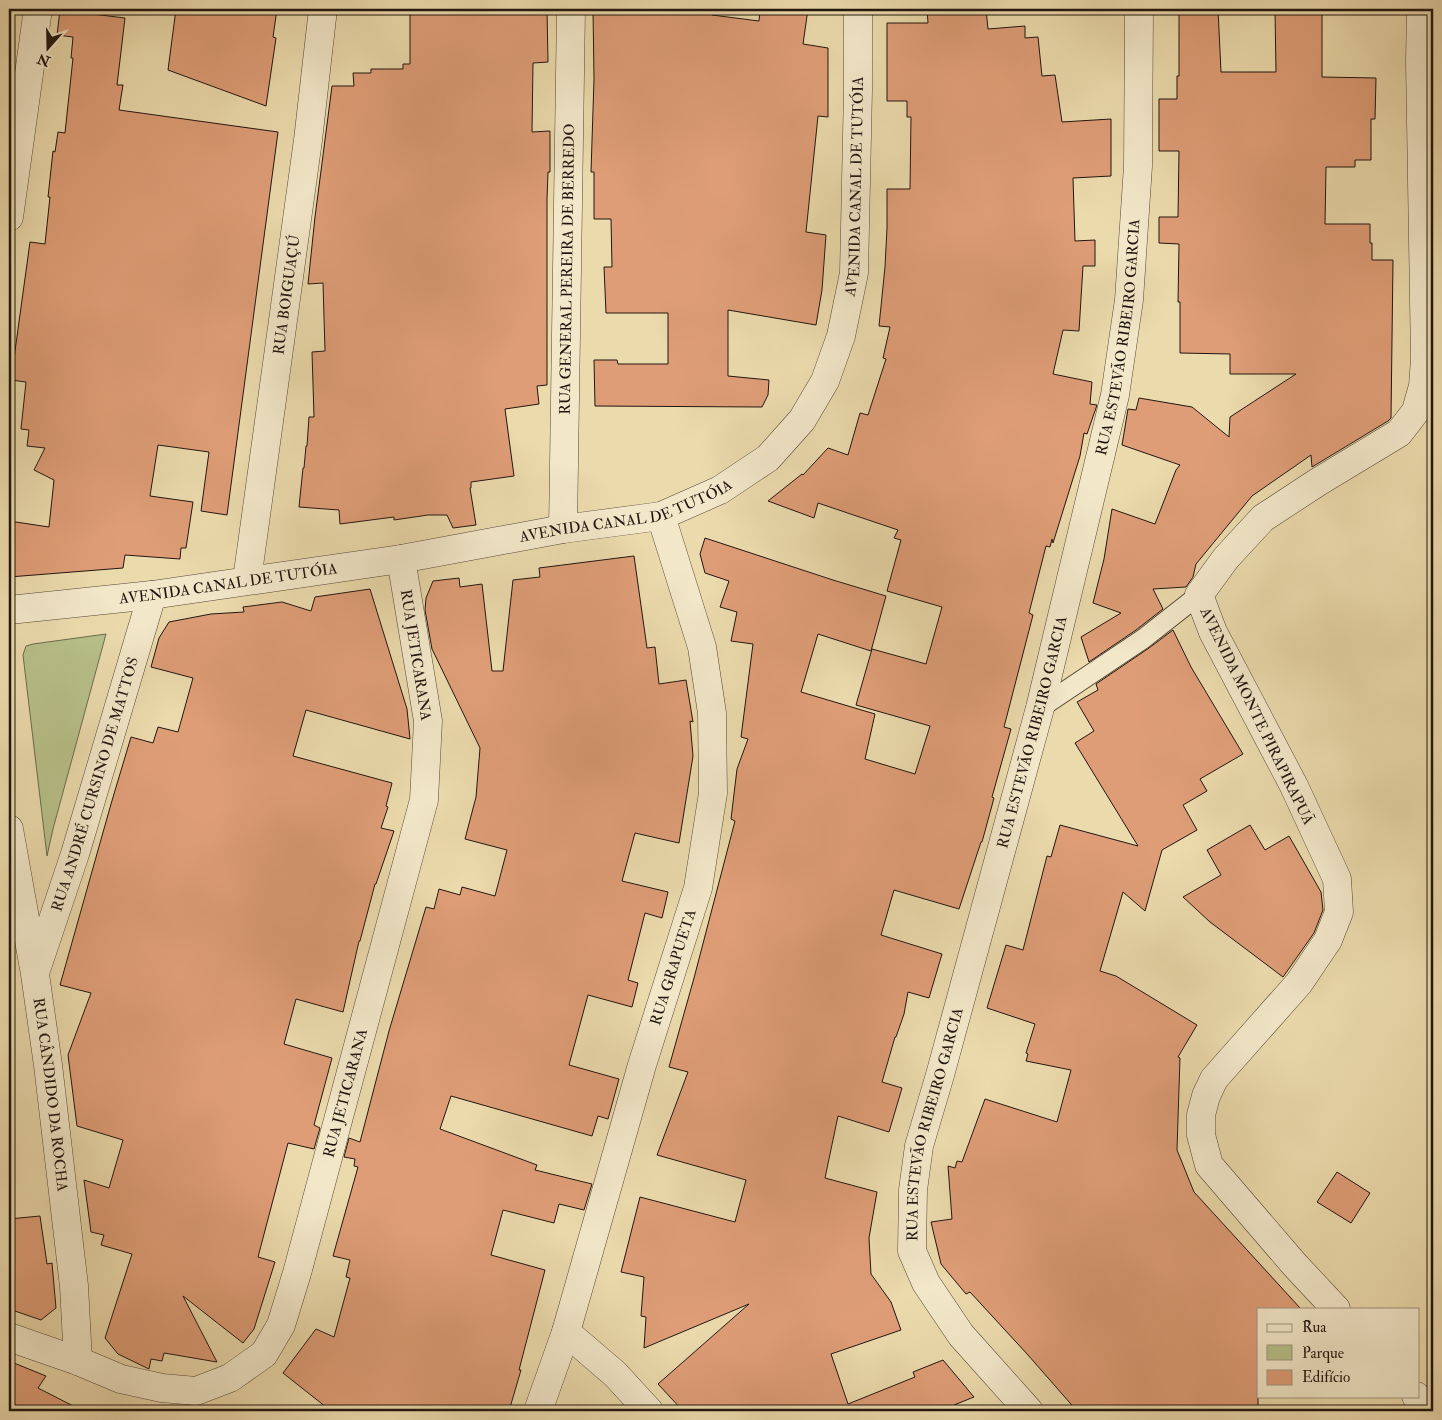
<svg xmlns="http://www.w3.org/2000/svg" width="1442" height="1420" viewBox="0 0 1442 1420" font-family="'IM FELL Double Pica',serif">
<rect width="100%" height="100%" fill="#ebdaac"/>
<filter id="stains"><feTurbulence type="fractalNoise" baseFrequency=".004" numOctaves="4"/><feColorMatrix values="0 0 0 0 .2 0 0 0 0 .09 0 0 0 0 .02 0 0 0 .5 -.17"/></filter>
<radialGradient id="worn" r=".72"><stop offset=".6" stop-color="#630" stop-opacity="0"/><stop offset="1" stop-color="#630" stop-opacity=".3"/></radialGradient>
<!-- green -->
<polygon fill="#b7c089" stroke="#6c6b4c" points="106,634 53,829 47,856 23,655 26,646 33,644"/>
<!-- building -->
<g fill="#de9d77" stroke="#21160f">
<polygon points="176,9 277,9 273,37 276,38 266,106 168,70"/>
<polygon points="410,9 547,9 548,62 533,63 532,132 550,131 550,172 548,172 547,199 547,385 537,386 539,404 505,409 514,476 471,482 471,488 470,488 476,525 453,528 447,515 428,515 394,520 394,517 340,524 339,510 299,507 303,468 304,468 306,446 307,446 309,417 314,417 312,352 325,351 323,283 308,284 315,217 332,86 354,86 353,73 371,73 371,69 403,69 403,64 410,64"/>
<polygon points="593,9 712,9 712,15 759,21 760,9 808,9 803,44 828,48 828,117 818,116 806,232 826,235 822,290 816,325 728,310 728,376 769,380 768,395 762,407 595,406 594,360 617,360 618,364 668,364 668,313 606,313 604,267 612,267 611,219 594,219 594,172 591,172 594,79"/>
<polygon points="927,9 986,9 988,29 1025,26 1025,38 1038,37 1042,76 1055,75 1062,122 1111,119 1111,176 1073,178 1075,241 1095,240 1095,266 1083,266 1079,331 1063,330 1053,374 1092,382 1090,404 1097,405 1087,434 1084,433 1080,456 1053,543 1052,539 1050,547 1046,546 1029,613 1033,615 1004,727 1011,729 992,797 994,798 982,842 981,842 959,909 894,890 881,935 942,954 929,998 908,992 904,1014 896,1037 895,1037 882,1082 902,1088 889,1132 838,1116 825,1178 877,1192 869,1238 871,1274 891,1302 901,1330 831,1354 848,1404 915,1377 913,1372 943,1360 974,1397 954,1405 957,1411 683,1411 658,1384 749,1304 644,1348 646,1317 641,1316 644,1277 621,1272 640,1197 735,1222 746,1180 657,1155 688,1072 669,1067 694,978 735,821 731,819 737,769 748,739 741,737 753,644 731,641 737,612 720,607 729,581 705,573 700,554 705,538 833,580 886,596 871,651 818,634 801,692 875,714 865,759 915,774 930,726 856,705 872,649 926,664 942,607 887,591 901,540 894,538 898,530 818,503 814,518 768,501 802,474 803,475 828,448 848,455 860,413 868,415 886,359 883,358 890,327 879,326 885,267 887,228 887,189 910,189 911,117 907,117 907,101 887,101 887,23 928,23"/>
<polygon points="1179,9 1218,9 1221,72 1276,72 1275,10 1286,11 1286,9 1322,9 1322,77 1376,78 1375,119 1371,119 1371,160 1355,160 1355,167 1326,167 1325,224 1370,224 1370,243 1372,243 1372,260 1393,260 1391,418 1388,421 1312,467 1311,455 1252,496 1196,564 1193,577 1186,587 1153,589 1163,609 1136,630 1089,662 1081,637 1121,613 1093,603 1104,559 1112,509 1155,524 1176,470 1180,465 1122,445 1128,409 1136,410 1139,398 1192,407 1229,437 1230,417 1296,374 1230,374 1230,354 1180,353 1180,302 1178,302 1179,244 1159,243 1159,217 1178,217 1179,151 1159,151 1159,99 1177,99 1177,76 1179,76"/>
<polygon points="60,10 125,18 117,85 123,85 119,110 278,132 227,515 201,511 209,452 158,445 150,496 193,502 186,548 181,548 180,559 125,555 123,568 9,577 9,521 49,527 54,480 34,470 45,448 27,446 29,430 21,429 26,382 11,380 30,242 45,244 50,197 48,197 53,151 55,152 58,132 65,133 73,58 71,58 73,37 57,35"/>
<polygon points="634,556 647,648 655,647 659,684 686,680 693,722 690,721 693,756 679,843 635,833 622,881 668,892 662,918 645,913 628,980 638,983 632,1007 588,995 569,1065 619,1079 608,1119 598,1116 592,1136 451,1096 440,1129 537,1165 535,1170 592,1184 584,1210 559,1204 554,1223 503,1210 491,1255 545,1270 519,1370 521,1370 509,1411 331,1411 283,1373 316,1329 334,1337 350,1278 346,1277 350,1260 333,1256 358,1167 354,1166 355,1159 344,1157 349,1138 360,1142 389,1031 426,907 434,909 439,889 460,895 462,887 495,896 507,850 465,839 476,797 480,748 432,649 425,610 426,598 433,581 459,578 460,587 482,584 492,671 503,671 513,580 540,577 539,568"/>
<polygon points="370,589 407,709 410,739 306,710 293,756 392,783 386,806 388,807 381,828 394,831 376,884 375,884 360,941 359,941 343,1012 296,999 284,1044 332,1058 314,1125 320,1128 314,1149 288,1143 258,1257 275,1262 254,1329 243,1343 183,1296 217,1362 164,1353 162,1361 151,1359 149,1369 118,1354 105,1338 132,1254 101,1245 104,1235 91,1232 84,1180 109,1188 123,1140 77,1126 68,1055 91,993 60,985 111,804 131,737 153,743 158,727 178,732 193,678 151,667 159,638 169,622 211,614 244,612 243,607 282,602 311,611 315,597"/>
<polygon points="1173,630 1191,667 1243,754 1200,779 1207,791 1183,805 1197,830 1162,850 1145,911 1123,892 1100,971 1116,976 1197,1025 1178,1057 1180,1058 1177,1150 1194,1192 1301,1309 1258,1309 1258,1411 1077,1411 1028,1355 970,1292 966,1294 941,1264 931,1222 952,1219 948,1166 955,1168 957,1161 962,1162 985,1099 1057,1122 1071,1070 1026,1061 1028,1054 1026,1053 1035,1024 987,1008 1006,945 1023,950 1047,856 1051,857 1060,825 1138,846 1075,743 1094,731 1077,702 1098,690 1096,684 1149,648"/>
<polygon points="1250,825 1265,850 1289,836 1321,892 1323,910 1314,933 1283,977 1210,922 1183,897 1221,875 1207,850"/>
<polygon points="1337,1172 1370,1193 1351,1223 1317,1202"/>
<polygon points="40,1216 47,1264 52,1263 56,1308 41,1320 9,1309 9,1219"/>
<polygon points="9,1361 46,1376 38,1388 83,1411 9,1411"/>
</g>
<g fill="none" stroke-linecap="round" stroke-linejoin="round">
<!-- lane casing -->
<g stroke="#544736" stroke-width="21">
<polyline id="lane" points="1040,708 1143,639 1199,595"/>
</g>
<!-- street casing -->
<g stroke="#544736" stroke-width="29">
<g id="street">
<polyline points="9,217 38,9"/>
<path id="s1" d="M563,529l8,-520"/>
<path id="s2" d="M247,580l61,-440 15,-131"/>
<path id="s3" d="M9,610l143,-15 249,-36 162,-30 98,-13 59,-26 48,-32 34,-38 23,-39 16,-45 13,-63 4,-183v-81"/>
<path id="s4" d="M9,829l26,145 13,91 26,221 4,75"/>
<path id="s5" d="M36,970l39,-116 77,-259"/>
<polyline points="1336,1309 1294,1264 1209,1165 1201,1135 1201,1115 1206,1096 1214,1079 1299,983 1328,940 1339,912 1337,879 1294,786 1213,632 1199,595 1226,558 1263,518 1318,482 1399,433 1416,411 1423,386 1425,359 1420,61 1421,9"/>
<polyline points="566,1332 615,1374 649,1411"/>
<path id="s6" d="M9,1337l69,24 43,18 41,9 34,3 34,-13 34,-24 17,-29 16,-52 127,-473 4,-79 -27,-162"/>
<polyline points="1416,1396 1430,1411"/>
<path id="s7" d="M538,1411l28,-79 76,-267 56,-177 15,-95 -1,-80 -10,-66 -41,-131"/>
<path id="s8" d="M1029,1411l-68,-76 -35,-52 -14,-32 1,-61 6,-44 21,-71 100,-367 75,-313 14,-95 9,-134 1,-157"/>
</g>
</g>
<!-- lane -->
<use href="#lane" stroke="#f2e7c9" stroke-width="19"/>
<!-- street -->
<use href="#street" stroke="#f2e7c9" stroke-width="28"/>
</g>
<g text-anchor="middle" stroke-width="4" stroke-linejoin="round" paint-order="stroke">
<!-- street labels -->
<g font-size="15" fill="#21160f" stroke="#f2e7c9">
<text dy="5" stroke="none"><textPath href="#s3" startOffset="1076">AVENIDA CANAL DE TUTÓIA</textPath></text>
<text dy="5" stroke="none"><textPath href="#s1" startOffset="260">RUA GENERAL PEREIRA DE BERREDO</textPath></text>
<text dy="5" stroke="none"><textPath href="#s2" startOffset="288">RUA BOIGUAÇÚ</textPath></text>
<text dy="5" stroke="none"><textPath href="#s8" startOffset="1139">RUA ESTEVÃO RIBEIRO GARCIA</textPath></text>
<text dy="5" stroke="none"><textPath href="#s3" startOffset="626">AVENIDA CANAL DE TUTÓIA</textPath></text>
<text dy="5" stroke="none"><textPath href="#s3" startOffset="221">AVENIDA CANAL DE TUTÓIA</textPath></text>
<text transform="translate(416 655) rotate(81)" y="5">RUA JETICARANA</text>
<text transform="translate(1257 716) rotate(64)" y="5">AVENIDA MONTE PIRAPIRAPUÃ</text>
<text dy="5" stroke="none"><textPath href="#s8" startOffset="734">RUA ESTEVÃO RIBEIRO GARCIA</textPath></text>
<text dy="5" stroke="none"><textPath href="#s5" startOffset="195">RUA ANDRÉ CURSINO DE MATTOS</textPath></text>
<text dy="5" stroke="none"><textPath href="#s7" startOffset="464">RUA GRAPUETA</textPath></text>
<text dy="5" stroke="none"><textPath href="#s4" startOffset="269">RUA CÂNDIDO DA ROCHA</textPath></text>
<text dy="5" stroke="none"><textPath href="#s6" startOffset="548">RUA JETICARANA</textPath></text>
<text dy="5" stroke="none"><textPath href="#s8" startOffset="329">RUA ESTEVÃO RIBEIRO GARCIA</textPath></text>
</g>
</g>
<!-- margin -->
<rect width="1442" height="1420" fill="none" stroke="#ebdaac" stroke-width="30"/>
<rect x="10" y="10" width="1422" height="1400" fill="none" stroke="#21160f" stroke-width="2.5"/>
<rect x="15" y="15" width="1412" height="1390" fill="none" stroke="#21160f"/>
<!-- legend -->
<rect x="1257" y="1308" width="162" height="90" fill="#f2e7c9" stroke="#9e937f"/>
<rect x="1267" y="1324" width="25" height="8" fill="#f2e7c9" stroke="#9e937f"/>
<text x="1302" y="1332" font-size="15" fill="#21160f">Rua</text>
<rect x="1267" y="1345" width="25" height="15" fill="#b7c089" stroke="#9e937f"/>
<text x="1302" y="1358" font-size="15" fill="#21160f">Parque</text>
<rect x="1267" y="1370" width="25" height="15" fill="#de9d77" stroke="#9e937f"/>
<text x="1302" y="1382" font-size="15" fill="#21160f">Edifício</text>
<!-- north arrow -->
<g transform="translate(48 48) rotate(200)" stroke="#f2e7c9" stroke-width="4" paint-order="stroke">
<path d="M0-4L9 19L0 12L-9 19Z" fill="#21160f"/>
<text y="-8" font-size="14" font-weight="bold" text-anchor="middle" fill="#21160f">N</text>
</g>
<rect width="100%" height="100%" filter="url(#stains)"/>
<rect width="100%" height="100%" fill="url(#worn)"/>
</svg>
